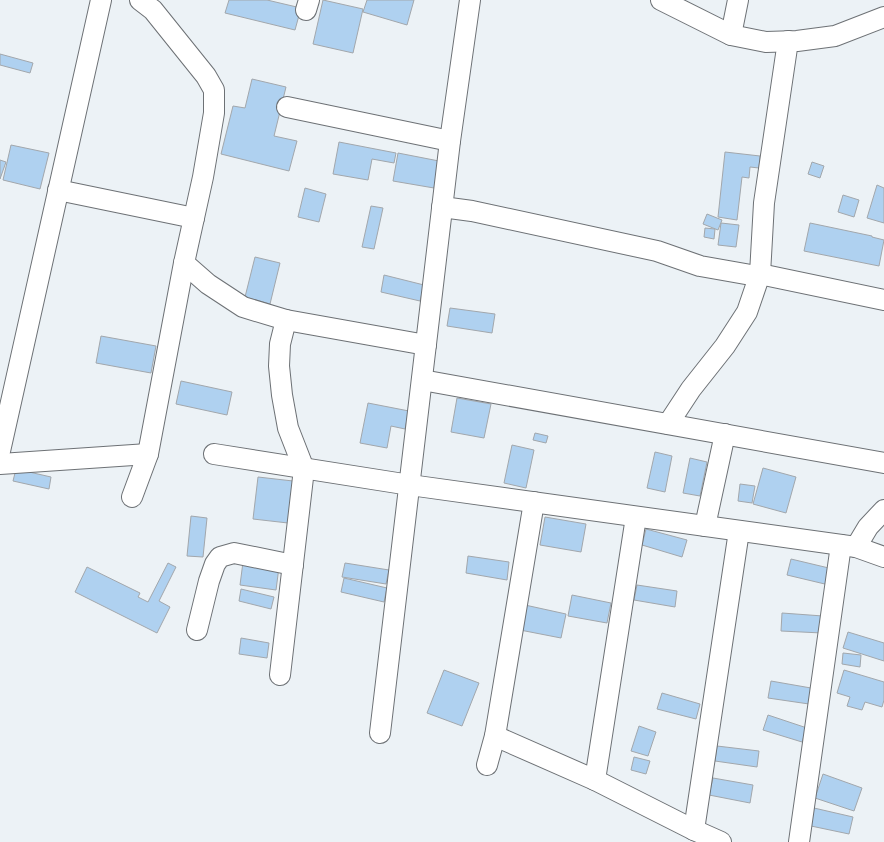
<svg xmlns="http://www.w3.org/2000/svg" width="884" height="842" viewBox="0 0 884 842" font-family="Overpass,sans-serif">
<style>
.building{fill:#afd1f0;stroke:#a2a7ac}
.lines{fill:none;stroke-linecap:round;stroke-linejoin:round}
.street-casing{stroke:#6d7175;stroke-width:22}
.street{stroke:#fff;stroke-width:20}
</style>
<rect width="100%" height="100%" fill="#ecf2f6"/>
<g class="building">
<path d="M229,0h38l34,8 -6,22 -70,-17z"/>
<path d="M323,0l40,9 -10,44 -40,-9z"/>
<path d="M367,0h47l-7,25 -44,-13z"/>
<path d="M0,54l33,9 -3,10 -30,-8z"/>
<path d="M252,79l34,8 -12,49 23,5 -8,30 -68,-17 12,-48 12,2z"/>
<path d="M339,142l57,11 -2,10 -22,-4 -4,21 -35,-6z"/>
<path d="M11,145l38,8 -9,36 -37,-9z"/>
<path d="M725,152l35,4 -1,12 -9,-1 -1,11 -7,-1 -5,43 -19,-3z"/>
<path d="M398,153l41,8 -5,27 -41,-7z"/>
<path d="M0,160l6,2 -6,17z"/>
<path d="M812,162l12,4 -4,12 -12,-4z"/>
<path d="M877,185l7,3v35l-17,-5z"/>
<path d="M305,188l21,6 -7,28 -21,-5z"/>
<path d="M843,195l16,5 -5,17 -16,-5z"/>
<path d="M371,206l12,2 -9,41 -12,-2z"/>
<path d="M707,214l15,6 -4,10 -15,-6z"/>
<path d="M721,223l18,2 -3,22 -18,-2z"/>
<path d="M810,223l62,13v1l12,3 -5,26 -75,-15z"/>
<path d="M705,228l10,1 -1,10 -10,-2z"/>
<path d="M255,257l25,6 -10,41 -25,-7z"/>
<path d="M384,275l40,10 -4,16 -39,-9z"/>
<path d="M450,308l45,6 -3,19 -45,-7z"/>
<path d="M101,336l55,10 -5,27 -55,-10z"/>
<path d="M181,381l51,11 -5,23 -51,-11z"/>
<path d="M457,398l34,6 -7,34 -33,-6z"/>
<path d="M368,403l41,8 -4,18 -14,-3 -4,22 -27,-5z"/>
<path d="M535,433l13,3 -2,7 -13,-3z"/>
<path d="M512,445l22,5 -8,38 -22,-5z"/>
<path d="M655,452l17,4 -7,36 -18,-4z"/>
<path d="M690,458l17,4 -7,34 -17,-3z"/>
<path d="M763,468l33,9 -10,36 -33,-9z"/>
<path d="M16,469l35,8 -2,12 -36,-8z"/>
<path d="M258,477l35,4 -5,42 -35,-4z"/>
<path d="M740,484l15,2 -3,17 -14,-2z"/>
<path d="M191,516l16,2 -4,39 -16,-1z"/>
<path d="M545,517l41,7 -5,28 -41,-7z"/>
<path d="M646,529l41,11 -5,17 -40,-12z"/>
<path d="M468,556l41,6 -2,18 -41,-7z"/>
<path d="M791,559l42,10 -4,16 -42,-10z"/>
<path d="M243,562l36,5 -3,23 -36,-5z"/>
<path d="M168,563l8,4 -17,34 11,6 -13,26 -82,-41 12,-25 53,26 -2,4 10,5z"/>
<path d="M345,563l44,7 -3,14 -44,-7z"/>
<path d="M344,578l43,10 -3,14 -43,-10z"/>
<path d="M637,585l40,6 -2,16 -41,-7z"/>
<path d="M241,589l33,8 -3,12 -32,-8z"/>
<path d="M572,595l39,8 -4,20 -39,-7z"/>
<path d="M525,605l41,9 -5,24 -41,-8z"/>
<path d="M782,613l41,3 -1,17 -41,-2z"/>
<path d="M848,632l36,11v18l-41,-13z"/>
<path d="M241,638l28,5 -2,15 -28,-4z"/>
<path d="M843,653l18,2 -1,12 -18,-3z"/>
<path d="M444,670l35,13 -17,43 -35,-13z"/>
<path d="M844,670l40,12v18l-2,7 -17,-5 -3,8 -15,-4 3,-9 -13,-4z"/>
<path d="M771,681l40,7 -2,16 -41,-6z"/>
<path d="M662,693l38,11 -4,15 -39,-10z"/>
<path d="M768,715l39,13 -5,14 -39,-12z"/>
<path d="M639,726l17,6 -8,24 -17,-5z"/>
<path d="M717,746l42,5 -2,16 -42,-6z"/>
<path d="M634,757l16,4 -4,13 -15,-4z"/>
<path d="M823,774l39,14 -8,23 -39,-13z"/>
<path d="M713,778l40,7 -3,18 -41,-8z"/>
<path d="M814,808l39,9 -4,17 -38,-8z"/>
</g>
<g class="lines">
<g class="street-casing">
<g id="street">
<path d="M661,0l70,35 35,7 31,-1 38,-5 49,-19"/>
<path d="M306,10l3,-10"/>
<path d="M731,35l7,-35"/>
<path d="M287,107l163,34"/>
<path d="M58,190l136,28"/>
<path d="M442,207l30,4 185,40 43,15 51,9 9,-1 124,26"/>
<path d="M184,263l24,21 35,23 43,13 140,25"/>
<path d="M422,380l462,83"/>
<path d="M668,424l23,-35 34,-43 22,-34 13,-38 4,-71 24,-162"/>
<path d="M0,451l101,-451"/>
<path d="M214,454l196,31 446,62 28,10"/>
<path d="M0,464l148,-10"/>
<path d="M132,497l16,-43 36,-191 19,-86 11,-64v-23l-8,-14 -53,-66 -13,-10"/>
<path d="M705,526l20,-92"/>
<path d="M856,547l12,-20 16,-17"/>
<path d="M197,630l12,-49 6,-17 5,-7 14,-4 59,12"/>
<path d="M280,675l24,-206 -16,-41 -6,-33 -3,-29 1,-22 6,-24"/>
<path d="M380,733l70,-592 20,-141"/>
<path d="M495,736l100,44 99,50 27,12"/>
<path d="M487,765l8,-29 39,-234"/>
<path d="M595,780l41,-263"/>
<path d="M694,830l45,-299"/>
<path d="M799,842l42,-297"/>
</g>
</g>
<use href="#street" class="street"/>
</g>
</svg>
